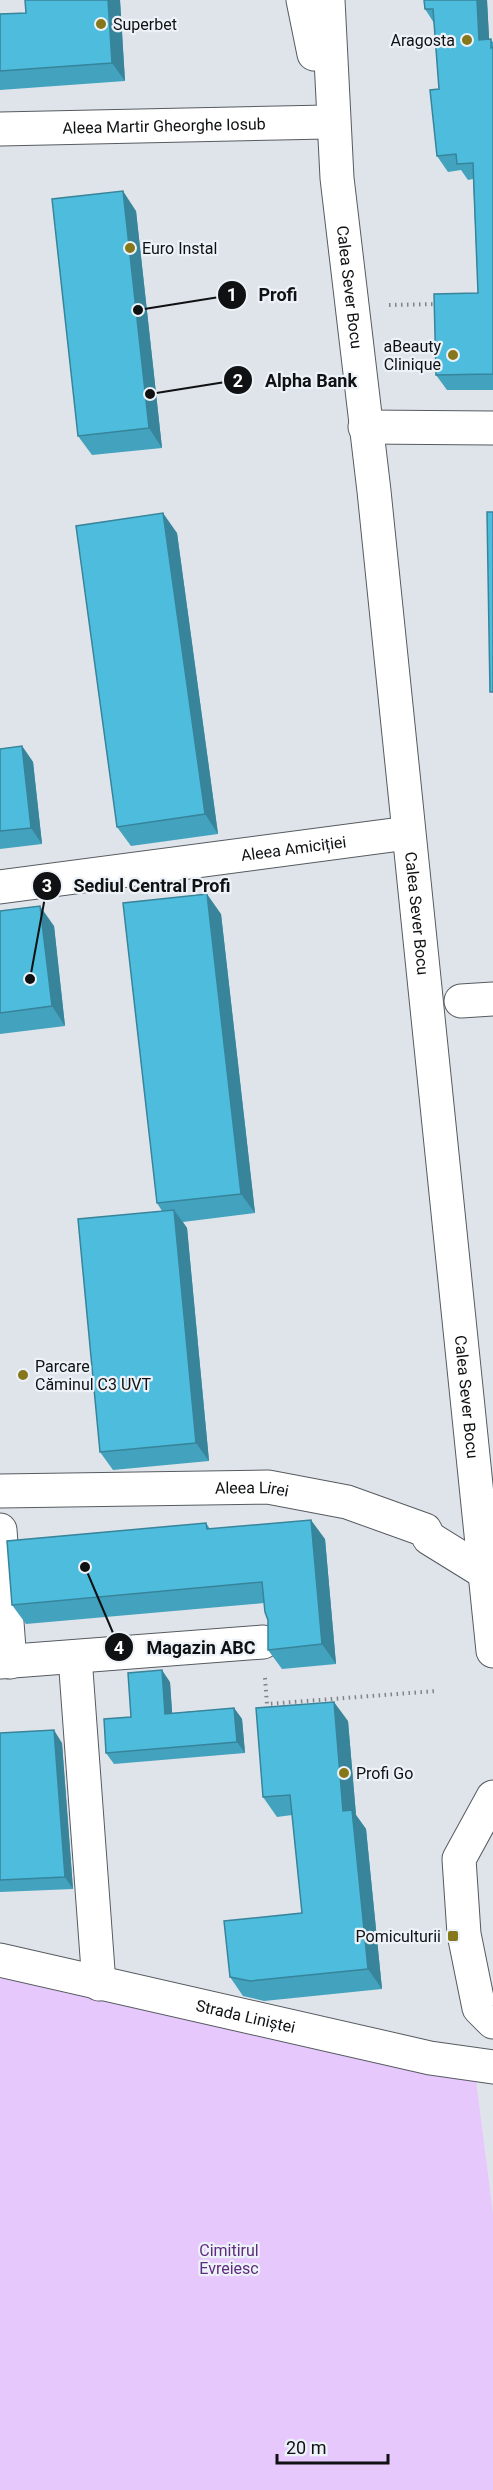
<svg xmlns="http://www.w3.org/2000/svg" width="493" height="2490" viewBox="0 0 493 2490" font-family="Roboto,sans-serif">
<style>
.green{fill:#e6c8fd}
.lines{fill:none;stroke-linecap:round;stroke-linejoin:round}
.minor-casing{stroke:#565b60;stroke-width:35}
.major-casing{stroke:#565b60;stroke-width:35}
.path{stroke:#7f8387;stroke-width:4;stroke-dasharray:1.5 4.5;stroke-linecap:butt}
.minor{stroke:#fff;stroke-width:33}
.major{stroke:#fff;stroke-width:33}
.wall{fill:#43a3be}
.shaded-wall{fill:#37849b}
.building{fill:#4ebddd;stroke:#37849b;stroke-width:1.5}
.poi-dot{fill:#87771b;stroke:#ecf2f8;stroke-width:2}
.labels{text-anchor:middle;dominant-baseline:central;stroke-width:4.5;stroke-linejoin:round;paint-order:stroke}
.poi-label{font-size:16px;fill:#0f1113;stroke:#ecf2f8;text-anchor:start}
.street-label{font-size:16px;fill:#0f1113;stroke:#ecf2f8}
.park-label{font-size:16px;fill:#5f2b7e;stroke:#ecf2f8}
.leader{fill:none;stroke:#0f1113;stroke-width:2}
.callout-dot{fill:#0f1113;stroke:#ecf2f8;stroke-width:2}
.mark-label{font-size:18px;text-anchor:middle;font-weight:bold;fill:#fff}
.callout-label{font-size:18px;text-anchor:middle;font-weight:bold;fill:#0f1113;stroke:#ecf2f8;stroke-width:4.5;stroke-linejoin:round;paint-order:stroke}
</style>
<rect width="100%" height="100%" fill="#dfe4ea"/>
<path class="green" d="M0,1974l476,106 17,134v276h-493z"/>
<g class="lines">
<g class="minor-casing">
<g id="minor">
<path id="s1" d="M0,129l327,-7"/>
<path d="M365,427l128,1"/>
<path id="s2" d="M0,887l408,-54"/>
<path d="M461,1001l32,-2"/>
<path id="s3" d="M0,1491l268,-4 79,15 78,28 4,8 55,34"/>
<path d="M0,1530l10,132"/>
<path d="M75,1657l24,327"/>
<path d="M0,1662l263,-20"/>
<path d="M493,1797l-34,62 5,75 15,74 14,14"/>
<path id="s4" d="M0,1960l430,98 63,9"/>
</g>
</g>
<g class="major-casing">
<g id="major">
<path d="M303,0l11,54"/>
<path id="s5" d="M328,0l9,178 37,313 119,1160"/>
</g>
</g>
<g class="path">
<path d="M389,305l49,-1"/>
<path d="M265,1678l2,26 169,-13"/>
</g>
<use href="#minor" class="minor"/>
<use href="#major" class="major"/>
</g>
<g class="wall">
<path d="M25,0h95l5,81 -125,9v-76l26,-1z"/>
<path d="M424,0h63l2,39 4,3v348h-46l-11,-15 42,-82 -5,-114 -5,1 -7,-10 -13,2 -11,-16 2,-67 -5,-66 -9,-14z"/>
<path d="M136,211l26,237 -70,7 -14,-19z"/>
<path d="M177,533l41,301 -87,12 -14,-19z"/>
<path d="M22,746l11,16 9,82 -42,5v-100z"/>
<path d="M0,911l54,15 11,100 -65,8z"/>
<path d="M221,914l34,299 -72,9 4,6 22,233 -96,9 -13,-18 62,-241 -5,-8z"/>
<path d="M206,1523l4,6 115,10 11,125 -54,5 -14,-19v-30l-4,-17 -238,21 -14,-19z"/>
<path d="M170,1682l2,31 62,-5 8,11 3,34 -131,11 -8,-11 25,-36z"/>
<path d="M348,1721l8,94 10,14 16,160 -118,12 -21,-5 -13,-19 72,-64 -10,-98 -15,2 -14,-20z"/>
<path d="M0,1733l62,10 11,146 -73,3z"/>
</g>
<g class="shaded-wall">
<path d="M108,0h12l5,81 -13,-18z"/>
<path d="M477,0h10l3,55 -11,-15z"/>
<path d="M123,191l13,20 26,237 -13,-20z"/>
<path d="M163,513l14,20 41,301 -13,-20z"/>
<path d="M22,746l11,16 9,82 -11,-16z"/>
<path d="M207,894l14,20 34,299 -14,-19z"/>
<path d="M40,906l14,20 11,100 -13,-20z"/>
<path d="M174,1210l13,18 22,233 -13,-18z"/>
<path d="M311,1520l14,19 11,125 -14,-20z"/>
<path d="M162,1670l8,12 3,43 -8,-11z"/>
<path d="M334,1702l14,19 8,94 10,14 16,160 -14,-20 -25,-158z"/>
<path d="M234,1708l8,11 3,34 -8,-11z"/>
<path d="M54,1730l8,13 11,146 -8,-12z"/>
</g>
<g class="building">
<path d="M25,0h83l4,63 -112,8v-57l26,-1z"/>
<path d="M424,0h53l2,40 12,-1v9l2,-1v327l-57,1 -2,-81 44,-1 -5,-130 -16,1 -1,-10 -19,2 -7,-66 9,-1 -6,-80h-8z"/>
<path d="M123,191l26,237 -71,8 -26,-237z"/>
<path d="M487,512h6v180h-3z"/>
<path d="M163,513l42,301 -88,13 -41,-301z"/>
<path d="M22,746l9,82 -31,3v-82z"/>
<path d="M207,894l34,300 -84,9 -34,-300z"/>
<path d="M40,906l12,100 -52,7v-102z"/>
<path d="M174,1210l22,233 -96,9 -22,-233z"/>
<path d="M311,1520l11,124 -54,6v-30l-3,-8 -3,-30 -250,23 -5,-64 199,-18 1,6z"/>
<path d="M162,1670l3,44 69,-6 3,34 -131,11 -2,-34 27,-2 -3,-44z"/>
<path d="M334,1702l9,109 9,-1 16,159 -118,12 -20,-4 -6,-56 78,-8 -12,-118 -27,2 -7,-89z"/>
<path d="M54,1730l11,147 -65,3v-147z"/>
</g>
<g class="poi-dot">
<circle cx="101" cy="24" r="6"/>
<circle cx="467" cy="40" r="6"/>
<circle cx="130" cy="248" r="6"/>
<circle cx="453" cy="355" r="6"/>
<circle cx="23" cy="1375" r="6"/>
<circle cx="344" cy="1773" r="6"/>
<rect x="447" y="1930" width="12" height="12" rx="3"/>
</g>
<g class="labels">
<g class="poi-label">
<text x="113" y="24">Superbet</text>
<text x="455" y="40" text-anchor="end">Aragosta</text>
<text x="142" y="248">Euro Instal</text>
<text x="441" y="346" text-anchor="end">aBeauty<tspan x="441" dy="18">Clinique</tspan></text>
<text x="35" y="1366">Parcare<tspan x="35" dy="18">Căminul C3 UVT</tspan></text>
<text x="356" y="1773">Profi Go</text>
<text x="441" y="1936" text-anchor="end">Pomiculturii</text>
</g>
<g class="street-label">
<text stroke="none"><textPath href="#s1" startOffset="164">Aleea Martir Gheorghe Iosub</textPath></text>
<text stroke="none"><textPath href="#s5" startOffset="288">Calea Sever Bocu</textPath></text>
<text stroke="none"><textPath href="#s2" startOffset="296">Aleea Amiciției</textPath></text>
<text stroke="none"><textPath href="#s5" startOffset="918">Calea Sever Bocu</textPath></text>
<text stroke="none"><textPath href="#s5" startOffset="1404">Calea Sever Bocu</textPath></text>
<text stroke="none"><textPath href="#s3" startOffset="252">Aleea Lirei</textPath></text>
<text stroke="none"><textPath href="#s4" startOffset="252">Strada Liniștei</textPath></text>
</g>
<g class="park-label">
<text x="229" y="2250">Cimitirul<tspan x="229" dy="18">Evreiesc</tspan></text>
</g>
</g>
<path class="leader" d="M138 310L232 295M150 394L238 380M30 979L47 886M85 1567L119 1647"/>
<g class="callout-dot">
<circle cx="138" cy="310" r="6"/>
<circle cx="150" cy="394" r="6"/>
<circle cx="30" cy="979" r="6"/>
<circle cx="85" cy="1567" r="6"/>
<circle cx="232" cy="295" r="15"/>
<circle cx="238" cy="380" r="15"/>
<circle cx="47" cy="886" r="15"/>
<circle cx="119" cy="1647" r="15"/>
</g>
<g class="mark-label">
<text x="232" y="301">1</text>
<text x="238" y="387">2</text>
<text x="47" y="892">3</text>
<text x="119" y="1654">4</text>
</g>
<g class="callout-label">
<text x="278" y="301">Profi</text>
<text x="311" y="387">Alpha Bank</text>
<text x="152" y="892">Sediul Central Profi</text>
<text x="201" y="1654">Magazin ABC</text>
</g>
<path d="M277 2454v9h111v-9" fill="none" stroke="#0f1113" stroke-width="3"/>
<text x="286" y="2454" font-size="18" fill="#0f1113" stroke="#ecf2f8" stroke-width="4.5" paint-order="stroke">20 m</text>
</svg>
